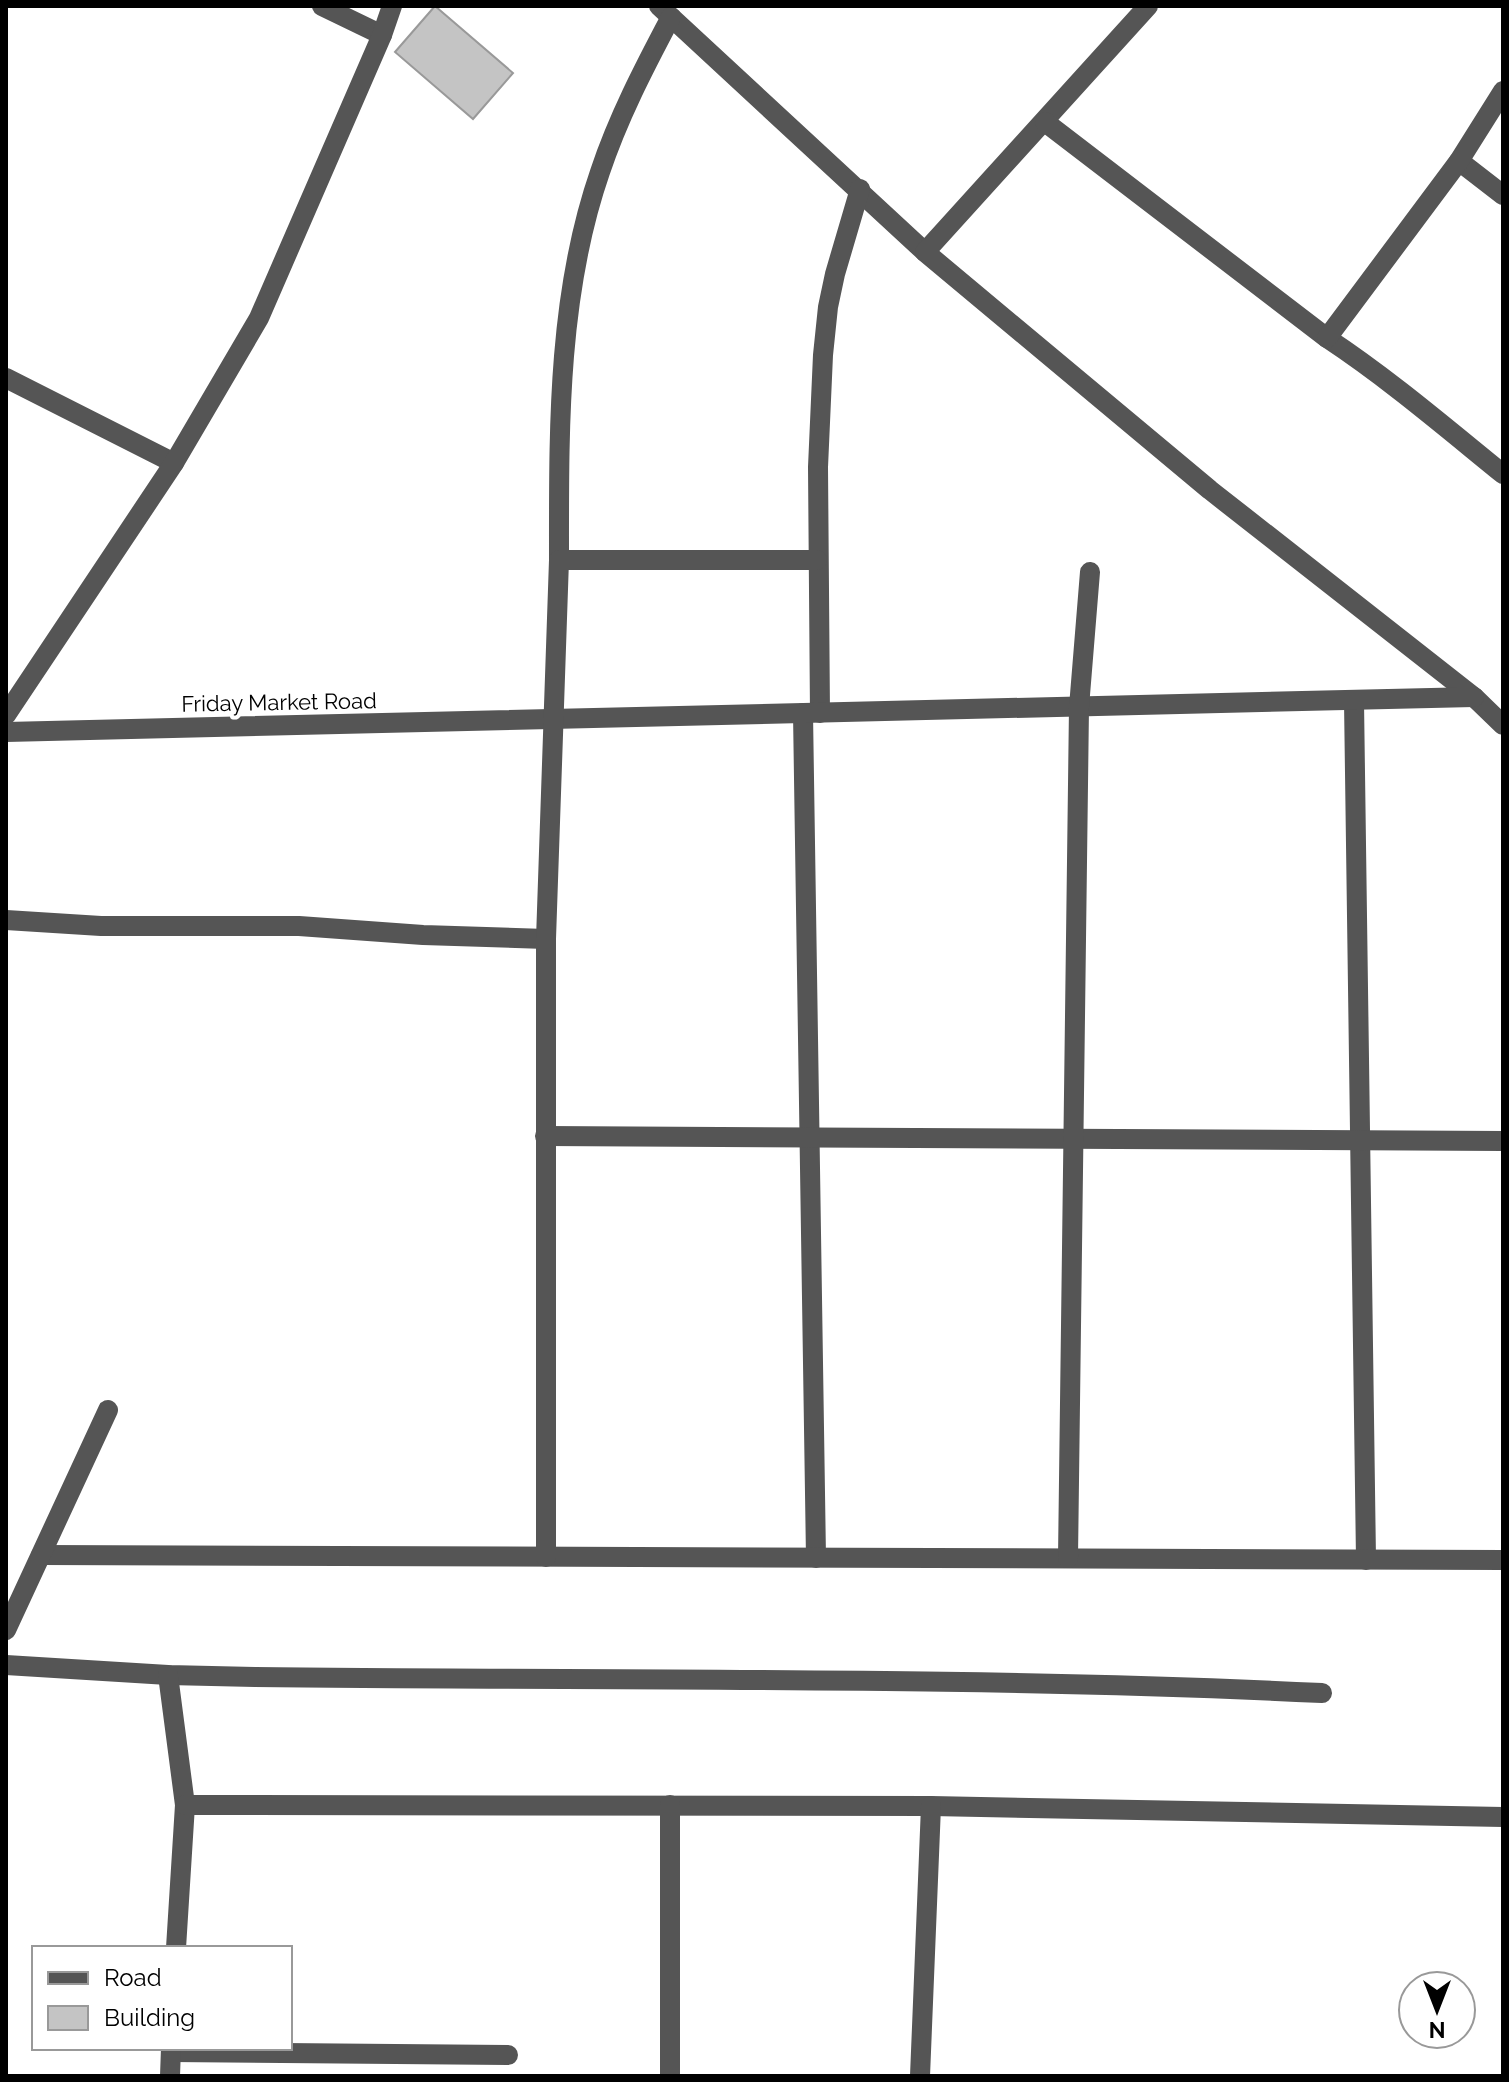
<svg xmlns="http://www.w3.org/2000/svg" width="1509" height="2082" viewBox="0 0 1509 2082" font-family="Raleway,sans-serif">
<style>
.building{fill:#c4c4c4;stroke:#999;stroke-width:2}
.lines{fill:none;stroke-linecap:round;stroke-linejoin:round}
.minor{stroke:#555;stroke-width:20}
.labels{text-anchor:middle;dominant-baseline:central;stroke-width:8;stroke-linejoin:round;paint-order:stroke}
.street-label{font-size:22px;fill:#000;stroke:#fff}
</style>
<rect width="100%" height="100%" fill="#fff"/>
<path class="building" d="M435,6l78,67 -40,46 -78,-67z"/>
<g class="lines">
<g class="minor">
<path d="M322,6l60,29"/>
<path d="M659,6l266,246"/>
<path d="M1148,6l-223,246 285,238 264,207 29,28"/>
<path d="M1045,122l282,216c62,41 118,89 176,136"/>
<path d="M1459,161l44,34"/>
<path d="M1327,338l132,-177 44,-70"/>
<path d="M6,378l168,85"/>
<path d="M559,560c0,-129 -2,-264 41,-388 18,-54 44,-104 71,-155"/>
<path d="M1354,701l12,859"/>
<path d="M803,713l13,845"/>
<path d="M820,713l-2,-246 5,-112 5,-48 7,-33 25,-85"/>
<path d="M6,715l168,-252 85,-145 123,-283 10,-29"/>
<path d="M6,732l1468,-35"/>
<path d="M6,920l95,6h198l124,9 123,4"/>
<path d="M545,1136l958,5"/>
<path d="M41,1555l1462,5"/>
<path d="M546,1557v-618l13,-379h258"/>
<path d="M1068,1558l11,-851 11,-135"/>
<path d="M6,1630l102,-220"/>
<path d="M6,1665l162,10 87,2c355,4 712,-1 1067,16"/>
<path d="M168,1675l17,130 -9,143"/>
<path d="M185,1805l746,1 572,11"/>
<path d="M670,1805v271"/>
<path d="M171,2052l337,3"/>
<path d="M170,2076l1,-28"/>
<path d="M920,2076l11,-270"/>
</g>
</g>
<g class="labels">
<g class="street-label">
<text transform="translate(279 702) rotate(-1)">Friday Market Road</text>
</g>
</g>
<rect width="1509" height="2082" fill="none" stroke="#000000" stroke-width="16"/>
<rect x="32" y="1946" width="260" height="104" fill="#ffffff" stroke="#999999" stroke-width="2"/>
<rect x="48" y="1972" width="40" height="12" fill="#555555" stroke="#999999" stroke-width="2"/>
<text x="104" y="1986" font-size="24" fill="#000000">Road</text>
<rect x="48" y="2006" width="40" height="24" fill="#c4c4c4" stroke="#999999" stroke-width="2"/>
<text x="104" y="2026" font-size="24" fill="#000000">Building</text>
<g transform="translate(1437 2010) rotate(180)"><circle r="38" fill="#ffffff" stroke="#999999" stroke-width="2"/>
<path d="M0-6L14 30L0 20L-14 30Z" fill="#000000"/>
<text y="-12" font-size="22" font-weight="bold" text-anchor="middle" fill="#000000">N</text>
</g>
</svg>
